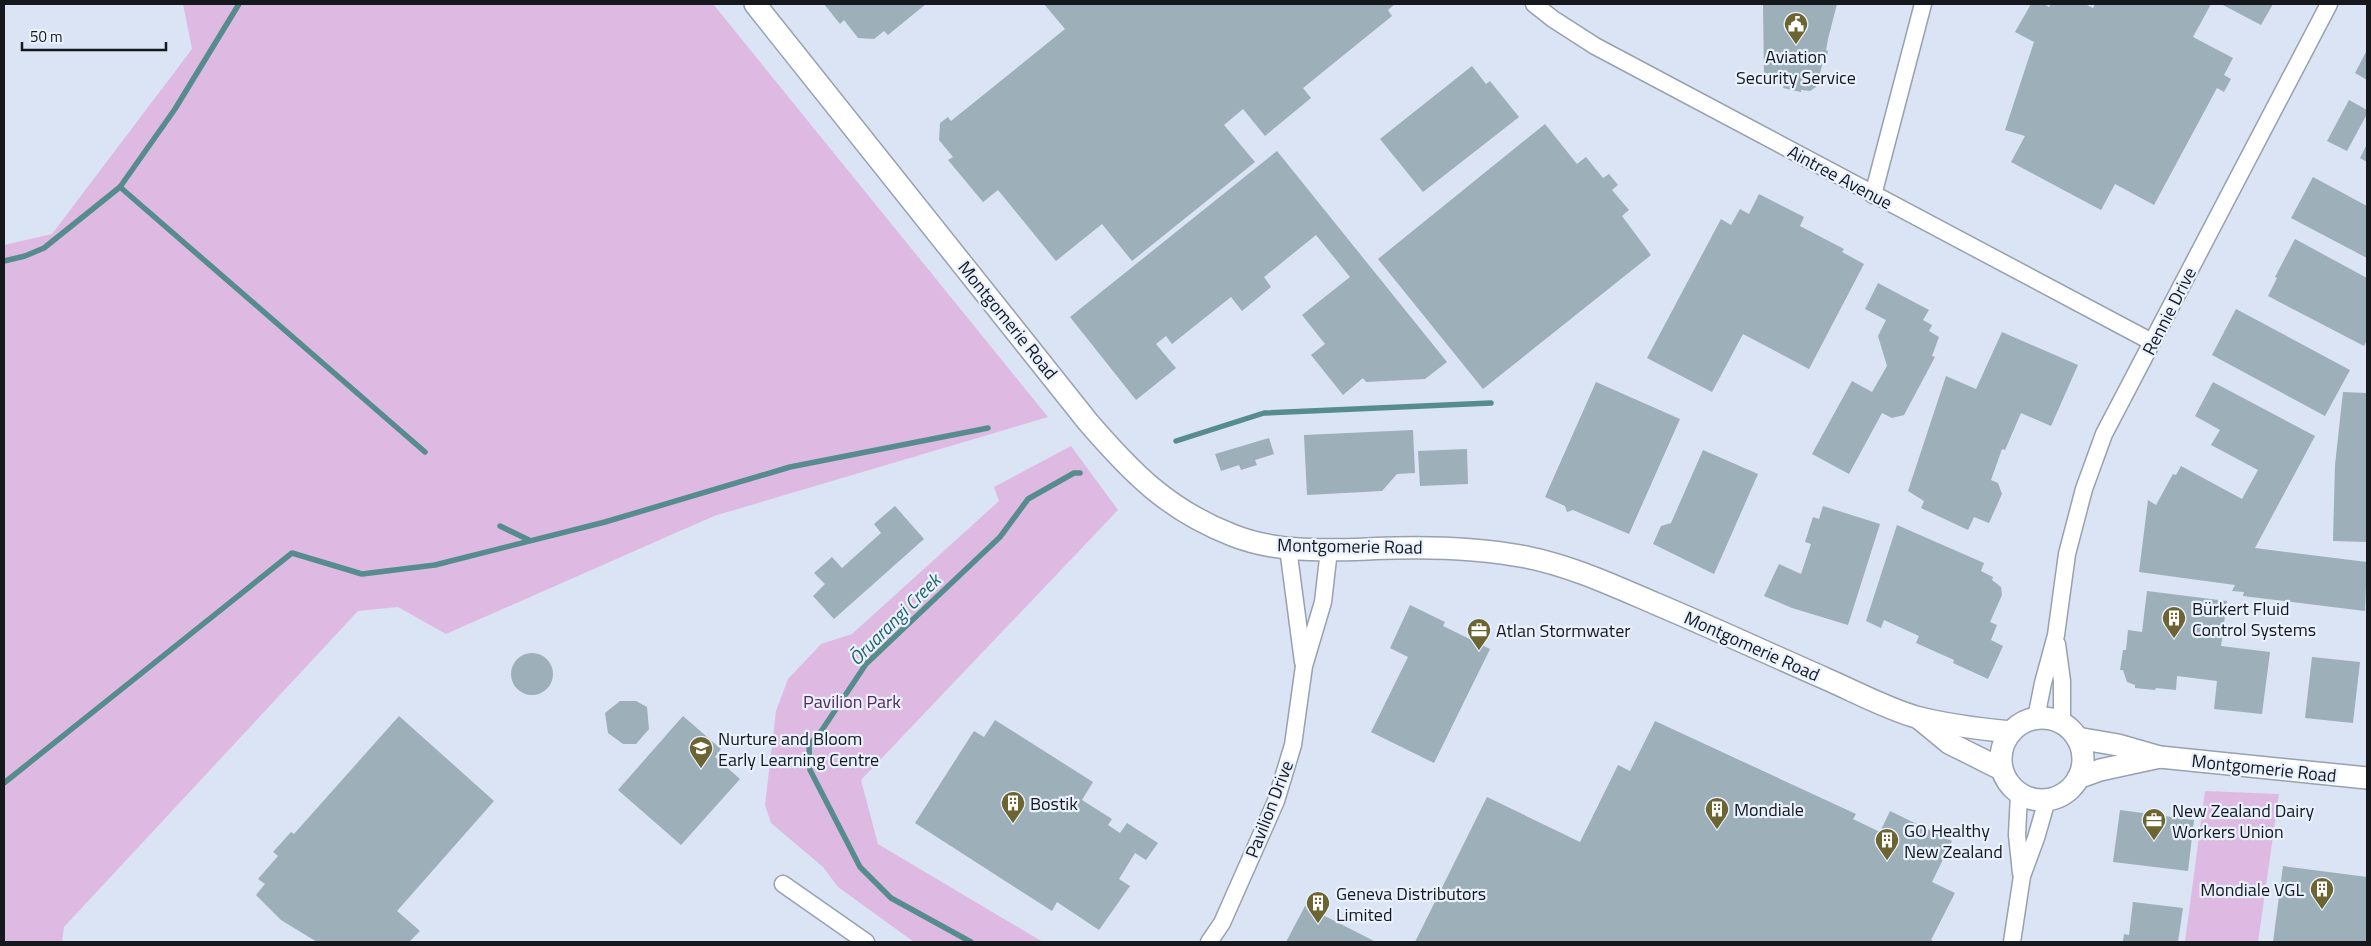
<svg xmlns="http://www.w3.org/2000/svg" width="2371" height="946" viewBox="0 0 2371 946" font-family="'Titillium Web',sans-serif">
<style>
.green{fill:#debae3}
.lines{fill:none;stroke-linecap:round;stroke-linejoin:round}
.stream{stroke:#578c8f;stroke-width:5.5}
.building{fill:#9dafb8}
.minor-casing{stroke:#97a1af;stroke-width:19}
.tertiary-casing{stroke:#97a1af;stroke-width:24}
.minor{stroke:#fff;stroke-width:16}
.tertiary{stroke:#fff;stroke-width:21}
.labels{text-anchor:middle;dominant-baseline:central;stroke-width:4.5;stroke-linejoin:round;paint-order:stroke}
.poi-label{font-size:18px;fill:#15191e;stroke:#e9f1fe;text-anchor:start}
.street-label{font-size:18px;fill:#15191e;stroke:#e9f1fe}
.park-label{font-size:18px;fill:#56285e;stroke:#e9f1fe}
.water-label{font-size:19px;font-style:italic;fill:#246263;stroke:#e9f1fe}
</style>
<rect width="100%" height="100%" fill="#dae4f4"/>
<g class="green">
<path d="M183,4h530l335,413 -334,99 -268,118 -48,-27 -40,4 -294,316 -2,15h-58v-697l48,-11 140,-185z"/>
<path d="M1071,446l47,64 -257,270 17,64 165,98h-129l-76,-55 -15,-20 -52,-44 -6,-18 11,-94 12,-32 33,-35 31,-10 147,-133 -5,-14z"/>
<path d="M2205,791l74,3 -21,148h-73z"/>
</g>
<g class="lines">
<g class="stream">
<path d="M120,187l305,265"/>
<path d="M4,261l21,-5 19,-8 76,-61 55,-78 64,-105"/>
<path d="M1176,441l88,-28 227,-10"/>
<path d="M500,526l29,14"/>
<path d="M4,783l288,-230 70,21 73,-9 170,-43 185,-55 198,-39"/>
<path d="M971,942l-80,-44 -31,-31 -50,-97 -1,-25 13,-15 44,-66 134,-127 28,-38 46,-26h6"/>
</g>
</g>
<g class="building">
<path d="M824,4h102l-38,31 -4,-4 -10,8 -16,-1 -14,-18 -4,4z"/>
<path d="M1044,4h351l-7,6 4,6 -89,72 8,10 -46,38 -22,-27 -19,16 31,37 -123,99 -30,-37 -46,37 -58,-71 -15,12 -35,-42 5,-3 -14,-17 1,-17 8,-6 3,4 114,-92z"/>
<path d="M1763,4h74l-9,35 -2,11 2,1 -2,12 -3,-1 -7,25 -6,4 -9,-1v2l-18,-4 1,-3 -8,-2 1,-3 -13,-3z"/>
<path d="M2031,4h13l5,3 2,-3h34l8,4 2,-4h116l-18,33 40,21 -9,17 7,4 -7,13 -7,-4 -63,117 -39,-21 -14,26 -90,-48 14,-26 -20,-6 29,-88 -19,-10z"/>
<path d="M2221,4h52l-12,21z"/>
<path d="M2367,50v30l-12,-7z"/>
<path d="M1472,66l14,18 4,-3 29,36 -96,75 -43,-53z"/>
<path d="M2349,100l18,10v4l-20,37 -20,-10z"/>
<path d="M1545,124l32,40 9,-7 17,21 6,-4 9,11 -6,5 17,20 -7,6 29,39 -168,134 -105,-130z"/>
<path d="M2367,144v18l-7,-4z"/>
<path d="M1277,151l170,211 -22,17 -59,3 -3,-4 -20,17 -32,-40 14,-11 -23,-29 48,-38 -34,-42 -52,42 7,10 -29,24 -11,-14 -59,47 -6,-8 -10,8 20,24 -40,32 -66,-83z"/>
<path d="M2313,177l54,29v52l-76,-40z"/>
<path d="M1759,194l45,23 -4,9 44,23 -2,3 22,12 -55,105 -66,-35 -31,58 -65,-34 74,-139 10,6 9,-16 9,5z"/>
<path d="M2295,239l72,39v62l-3,6 -96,-50 9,-18 -2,-1z"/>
<path d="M1878,283l51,27 -6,10 9,5 -3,6 10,6 -7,19 3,1 -31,58 -12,3 -10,-5 -33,61 -37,-20 40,-73 20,11 15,-26 -9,-30 8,-16 -21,-11z"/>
<path d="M2236,309l114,61 -25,46 -113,-61z"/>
<path d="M2002,332l76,33 -27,61 -30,-13 -16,37 -3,-1 -11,31 7,3 4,11 -13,29 -15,-6 -6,13 -47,-22 3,-7 -16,-10 38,-115 30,13z"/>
<path d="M1596,382l84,37 -51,115 -56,-24 -6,2 -2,-6 -20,-9z"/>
<path d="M2213,382l102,54 -60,112 112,14 -2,49 -122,-15 1,-4 -12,-1 3,-6 -96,-13 9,-72 8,5 17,-31 3,1 5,-9 61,33 16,-29 -47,-25 9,-15 -25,-14z"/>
<path d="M2343,392l24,1v149l-34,-1 2,-76z"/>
<path d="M1413,430l2,43 -18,1 -15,17 -75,4 -3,-60z"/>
<path d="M1269,438l5,16 -19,6 2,5 -16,5 -2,-5 -18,6 -6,-17z"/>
<path d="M1467,449l1,35 -48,2 -2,-35z"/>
<path d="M1703,450l55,24 -44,100 -61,-30 8,-18 10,-3z"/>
<path d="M895,506l29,33 -90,80 -21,-23 12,-12 -11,-11 18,-16 10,11 39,-35 -7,-9z"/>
<path d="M1823,506l57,18 -32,101 -56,-17 -28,-12 15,-32 22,10 10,-30 -6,-2 8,-25 6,2z"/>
<path d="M1897,525l87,38 -3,8 12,6 -1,3 9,7 1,8 -12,27 7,3 -6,15 12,6 -15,33 -35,-16 1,-3 -38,-17 3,-7 -35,-16 -3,8 -15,-7z"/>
<path d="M2147,591l80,10 -6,45 49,6 -8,62 -48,-5 3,-28 -40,-5 -1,14 -20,-2 -1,2 -20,-2v-3l-8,-3 -4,-12h-3l3,-20h3l2,-20 14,2z"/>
<path d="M1410,605l35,17 -2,4 47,23 -56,114 -63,-31 37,-75 -18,-9z"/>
<circle cx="532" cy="674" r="21"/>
<path d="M2312,657l48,5 -7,61 -48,-5z"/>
<path d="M620,701h16l11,6 2,22 -13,15h-13l-15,-11 -3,-20z"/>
<path d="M399,716l95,85 -97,110 23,20 -11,11h-92l-36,-22 -25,-25 9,-11 -7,-5 20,-23 -5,-4 18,-20 3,2z"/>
<path d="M683,716l38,33 -6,8 25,22 -59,66 -63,-55z"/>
<path d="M995,720l98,62 -11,18 30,19 -4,6 12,8 7,-10 31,20 -12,17 -11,-7 -16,26 11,7 -31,44 -42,-28 -5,9 -137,-88 59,-92 10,6z"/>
<path d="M1655,721l201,93 -3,5 27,13 10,-21 62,30 -20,41 23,11 -24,47 4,2h-520l72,-145 93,45 38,-77 12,6z"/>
<path d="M2120,810l74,10 -6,51 -75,-9z"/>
<path d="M2283,866l84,11v65h-94z"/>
<path d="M2133,902l50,6 -5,34h-55l1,-8 5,1z"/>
<path d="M1305,906l71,36h-90z"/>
</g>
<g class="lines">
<g class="minor-casing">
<g id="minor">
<path d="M1534,4l19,15 42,27 557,296"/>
<path d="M1873,195l50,-191"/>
<path d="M1288,548l15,114"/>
<path d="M2057,644l5,37v42"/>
<path d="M2036,718l7,-35 13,-48 11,-81 17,-65 20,-55 225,-430"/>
<path d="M2019,794l-2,41 4,38"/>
<path d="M783,884l83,58"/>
<path d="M1209,942l13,-19 54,-122 17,-56 11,-79 19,-64 6,-52"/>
<path d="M2012,942l10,-66 14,-38 11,-38"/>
</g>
</g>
<g class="tertiary-casing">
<g id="tertiary">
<path d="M755,4l333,418c44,51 80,88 144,113 52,21 110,14 164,13 45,-1 87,1 130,9 45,9 86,28 128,46 57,24 113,50 170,75 30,13 61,30 92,39 31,8 63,12 95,15"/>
<circle cx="2042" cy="759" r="41"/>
<path d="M1920,719l29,24 52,26"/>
<path d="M2077,738l41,7 42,12 207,21"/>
<path d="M2078,778l22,-8 60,-13"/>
</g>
</g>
<use href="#minor" class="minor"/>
<use href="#tertiary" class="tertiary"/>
</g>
<defs>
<g id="civic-pin" transform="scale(1.25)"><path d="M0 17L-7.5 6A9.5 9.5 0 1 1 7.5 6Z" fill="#6c6532" stroke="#e9f1fe"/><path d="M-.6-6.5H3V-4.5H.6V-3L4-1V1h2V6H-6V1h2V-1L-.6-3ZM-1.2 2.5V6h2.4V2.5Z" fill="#fff"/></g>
<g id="building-pin" transform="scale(1.25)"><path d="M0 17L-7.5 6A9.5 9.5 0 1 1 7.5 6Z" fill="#6c6532" stroke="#e9f1fe"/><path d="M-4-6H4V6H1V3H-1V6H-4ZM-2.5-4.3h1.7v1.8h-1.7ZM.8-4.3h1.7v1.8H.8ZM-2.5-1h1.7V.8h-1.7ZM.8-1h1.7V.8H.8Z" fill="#fff"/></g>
<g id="office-pin" transform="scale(1.25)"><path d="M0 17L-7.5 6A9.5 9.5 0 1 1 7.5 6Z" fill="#6c6532" stroke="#e9f1fe"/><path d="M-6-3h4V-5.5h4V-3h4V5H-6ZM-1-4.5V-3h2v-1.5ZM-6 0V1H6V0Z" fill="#fff"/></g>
<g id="school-pin" transform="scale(1.25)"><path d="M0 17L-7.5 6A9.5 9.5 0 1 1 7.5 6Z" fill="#6c6532" stroke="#e9f1fe"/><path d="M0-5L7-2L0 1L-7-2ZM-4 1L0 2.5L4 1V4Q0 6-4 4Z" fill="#fff"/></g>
</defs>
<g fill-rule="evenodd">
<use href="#civic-pin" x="1796" y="24"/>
<use href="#building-pin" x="2174" y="618"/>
<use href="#office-pin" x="1479" y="630"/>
<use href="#school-pin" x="701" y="748"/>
<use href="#building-pin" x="1013" y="803"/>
<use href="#building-pin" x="1717" y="809"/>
<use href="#office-pin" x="2154" y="820"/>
<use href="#building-pin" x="1887" y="840"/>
<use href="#building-pin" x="2322" y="889"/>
<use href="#building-pin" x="1318" y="903"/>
</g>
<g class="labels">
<g class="poi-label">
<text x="1796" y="56" text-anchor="middle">Aviation<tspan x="1796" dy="21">Security Service</tspan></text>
<text x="2192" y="608">Bürkert Fluid<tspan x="2192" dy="21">Control Systems</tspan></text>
<text x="1496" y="630">Atlan Stormwater</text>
<text x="718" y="738">Nurture and Bloom<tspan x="718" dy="21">Early Learning Centre</tspan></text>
<text x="1030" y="803">Bostik</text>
<text x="1734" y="809">Mondiale</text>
<text x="2172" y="810">New Zealand Dairy<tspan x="2172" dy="21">Workers Union</tspan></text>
<text x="1904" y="830">GO Healthy<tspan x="1904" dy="21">New Zealand</tspan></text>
<text x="2304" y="889" text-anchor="end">Mondiale VGL</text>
<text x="1336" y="893">Geneva Distributors<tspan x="1336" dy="21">Limited</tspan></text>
</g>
<g class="street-label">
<text transform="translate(1840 177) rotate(28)">Aintree Avenue</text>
<text transform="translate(2169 311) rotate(-63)">Rennie Drive</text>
<text transform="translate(1008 320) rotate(51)">Montgomerie Road</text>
<text transform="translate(1350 546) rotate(1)">Montgomerie Road</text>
<text transform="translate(1752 646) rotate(24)">Montgomerie Road</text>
<text transform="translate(2264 768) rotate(6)">Montgomerie Road</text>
<text transform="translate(1269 809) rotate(-69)">Pavilion Drive</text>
</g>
<g class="park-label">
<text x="852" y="701">Pavilion Park</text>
</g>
<g class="water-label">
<text transform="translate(894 619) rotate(-45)">Ōruarangi Creek</text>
</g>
</g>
<rect width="2371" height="946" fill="none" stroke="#15191e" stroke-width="10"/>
<path d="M22 42v8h144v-8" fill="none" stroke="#15191e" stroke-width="2.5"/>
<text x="30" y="42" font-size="15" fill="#15191e" stroke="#e9f1fe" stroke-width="4" paint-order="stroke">50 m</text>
</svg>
